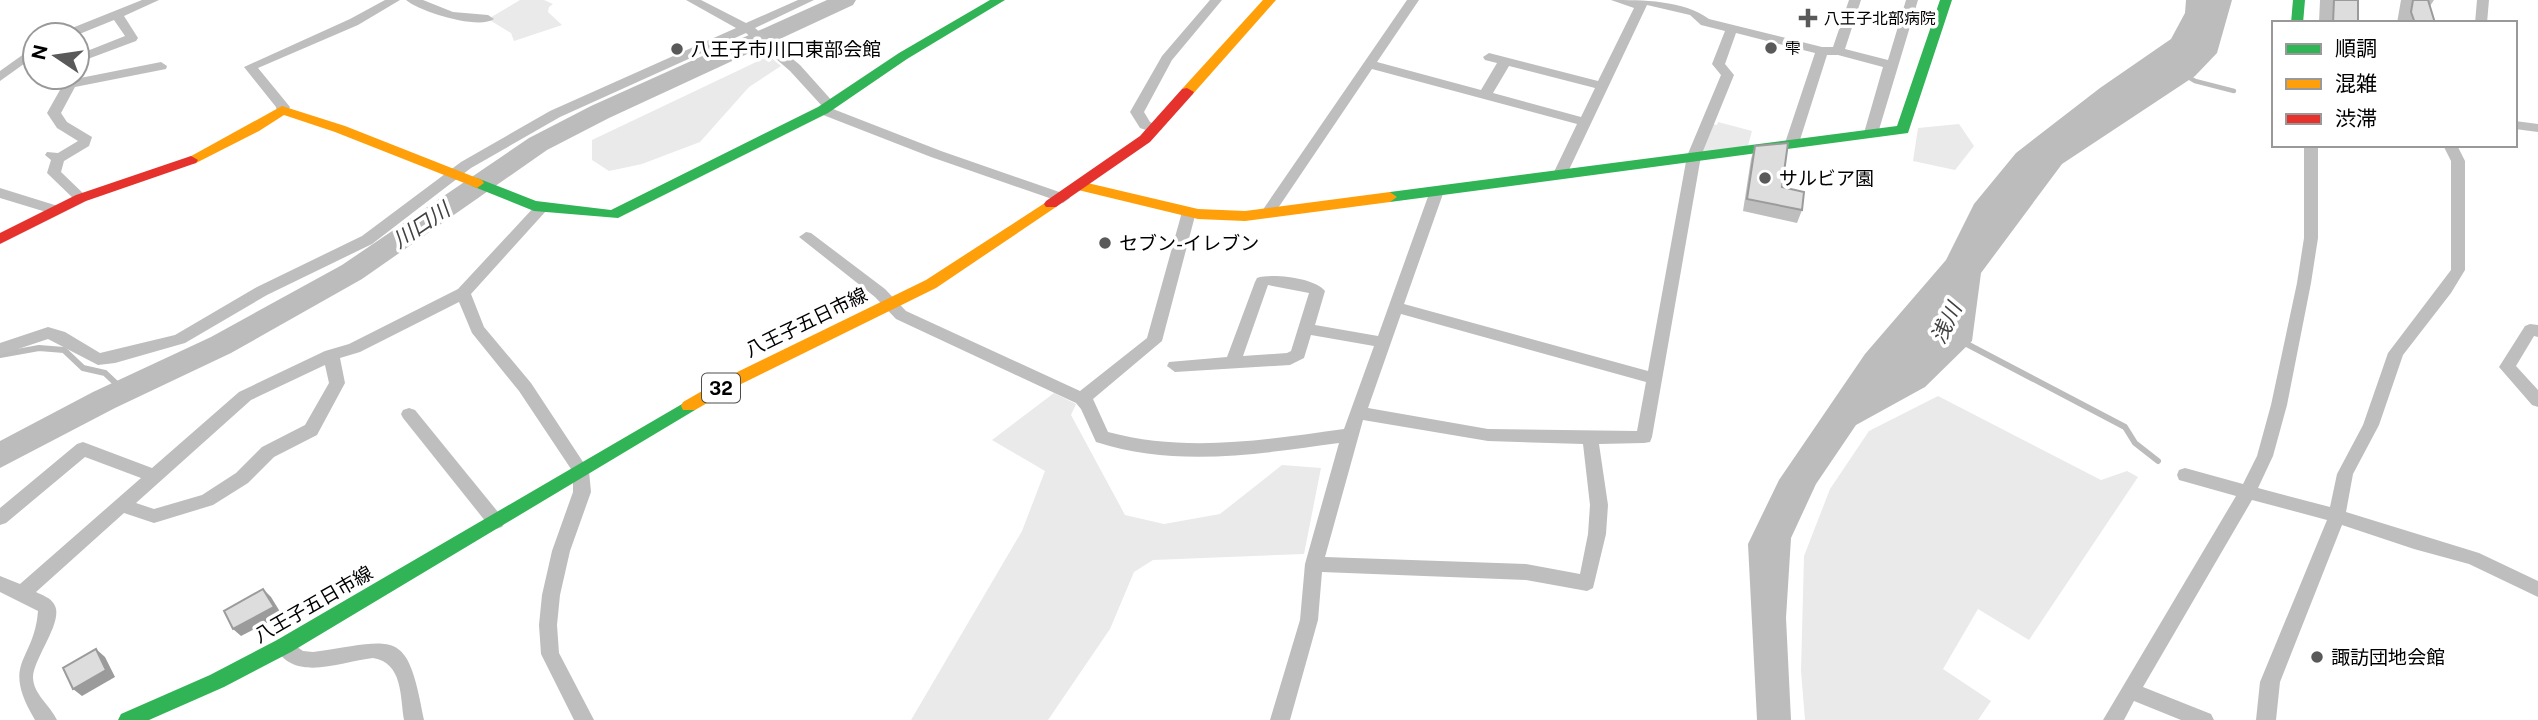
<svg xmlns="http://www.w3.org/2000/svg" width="2538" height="720" viewBox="0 0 2538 720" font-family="'Public Sans','Noto Sans JP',sans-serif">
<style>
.green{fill:#eaeaea}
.water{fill:#bcbcbc}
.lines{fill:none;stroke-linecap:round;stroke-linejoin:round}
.stream-far1{stroke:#bcbcbc;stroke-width:4.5}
.stream{stroke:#bcbcbc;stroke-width:6}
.river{fill:#bcbcbc;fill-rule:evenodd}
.street{fill:#bebebe;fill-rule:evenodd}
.fast{fill:#30b455;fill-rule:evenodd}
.slow{fill:#ff9f0a;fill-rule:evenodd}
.jam{fill:#e5322d;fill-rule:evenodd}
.wall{fill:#bebebe}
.shaded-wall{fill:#9b9b9b}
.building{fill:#ddd;stroke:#9b9b9b;stroke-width:2}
.poi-dot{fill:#595959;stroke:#fff;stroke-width:2.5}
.labels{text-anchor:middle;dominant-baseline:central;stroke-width:7;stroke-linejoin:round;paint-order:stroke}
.far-poi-label{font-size:16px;fill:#000;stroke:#fff;text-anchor:start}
.shield{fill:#fff;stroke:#4c4c4c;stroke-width:2}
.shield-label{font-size:18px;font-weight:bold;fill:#000}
.poi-label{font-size:19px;fill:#000;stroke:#fff;text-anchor:start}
.street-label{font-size:19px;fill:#000;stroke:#fff}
.water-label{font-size:21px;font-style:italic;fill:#414141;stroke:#fff}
</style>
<rect width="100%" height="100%" fill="#fff"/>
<g class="green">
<path d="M520,0h24l9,4 -4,3 -1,5 14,13 -48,16 -3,-8 -23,-14z"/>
<path d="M769,56l12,10 -32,21 -49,55 -58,22 -33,7 -17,-11v-20z"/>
<path d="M1718,122l34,9 -5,18 -53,7 14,-33 9,2z"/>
<path d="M1959,124l15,22 -19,24 -42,-9 5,-33z"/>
<path d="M1054,393l22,11 -5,11 54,100 39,9 56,-10 62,-49 39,3 -17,86 -151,6 -19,12 -24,57 -62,91h-137l111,-189 23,-60 -53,-31z"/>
<path d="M1938,396l163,84 26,-9 11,6 -109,163 -51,-31 -35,60 48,32 -13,19h-173l-4,-49 3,-115 26,-67 39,-58z"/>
</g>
<path class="water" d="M2186,0h46l-15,53 -22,23 -133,88 -81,109 -9,68 -47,46 -69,38 -40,59 -25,54 -5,80 5,102h-34l-9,-176 31,-64 86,-126 81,-94 28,-56 42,-51 84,-65 71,-49 14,-26z"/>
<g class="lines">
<path class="stream-far1" d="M2185,75l10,6 39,10"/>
<g class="stream">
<path d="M1963,342l162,85 10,16 23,18"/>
<path d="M0,355l39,-7 25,2 19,18 22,5 19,18"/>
</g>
<path class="river" d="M827,0h29l-3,5 -244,113 -62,32 -185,129 -131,74 -116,55 -115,60v-27l93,-49 118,-55 131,-72 187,-127 62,-32z"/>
<g class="street">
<path d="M142,0h17l-35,16 14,22 -2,3 -59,22v-8l48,-19 -11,-16 -37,15h-17l2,-3z"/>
<path d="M385,0h15l-42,25 -100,43 32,39 -3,6h-10l-1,-6 -32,-40 106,-48z"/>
<path d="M406,0h17l30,12 35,3 6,4c-15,11 -74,-7 -88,-19z"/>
<path d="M686,0h15l45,23 52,-23h16l-59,28 45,37 34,38 2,3 -3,3 108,42 127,44 2,3 -7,5 -5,-2 -127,-44 -113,-44 -2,-3 6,-4 -32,-35 -44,-38 -186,84 -89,51 -99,76 -105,51 -82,48 -70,20 -17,2 -50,-26 -48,16v-12l48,-16 17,5 35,21 75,-18 82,-48 105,-51 99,-74 89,-51 186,-83z"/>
<path d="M1210,0h12l-50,60 -28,52 6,10 12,7 -7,4 -15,-5 -10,-16 32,-56z"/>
<path d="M1407,0h12l-42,62 104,28 16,-27 -12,-3 -2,-3 6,-4 109,28 36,-73 -23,-8c31,0 73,0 98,19l113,28h11l16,-47h12l-16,49 43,11 18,-60h12l-40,133 -7,4 -7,-4 19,-66 -45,-12h-11l-28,88 -7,4 -7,-4 30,-90 -79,-20 -11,31 9,11 -33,81 -49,281 -2,5 -6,1 -45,1 9,61 -2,29 -13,54 -6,3 -61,-11 -204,-8 -4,48 -28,100h-20l30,-100 5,-56 34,-121c-81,11 -162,25 -243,-1l-15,-33 -5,-6 -180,-84 -21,-22 -76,-60 7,-5 5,1 74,56 21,22 174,80 67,-53 35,-126 2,-3h10l2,3 -34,129 -69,58 15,33c79,21 156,8 236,-3l30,-83 -63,-11 -7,23 -14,7 -115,7 -8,-6 2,-4 58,-5 28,-75 2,-4c15,-5 58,0 68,13l-10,34 63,11 52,-145 7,-5 7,5 -40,113 244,67 39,-215 34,-81 -9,-11 13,-33 -24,-6 -11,-10 -43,-10 -80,169 -7,5 -7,-5 24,-50 -205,-55 -100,148h-10l-2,-3 2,-3zM1509,66l86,22 -14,29 -88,-24zM1268,285l41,8 -18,58 -4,2 -44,3zM1401,314l245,68 -9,49 -149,-2 -120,-21zM1363,420l125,21 95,3 7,61 -2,29 -8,40 -54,-10 -201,-7z"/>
<path d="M2477,0h12l-2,23h-12z"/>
<path d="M35,46v10l-35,25v-10z"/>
<path d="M161,62l6,4 -1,3 -91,18 -14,26 6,9 25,15 -3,9 -25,15 -3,11 27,26 -7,5 -5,-2 -29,-28 4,-13 -6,-5 2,-3 11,1 20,-12 -21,-13 -10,-15 18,-32 5,-1z"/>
<path d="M2515,121l23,3v8l-23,-3z"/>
<path d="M2304,145h14v93l-7,45 -24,122 -14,51 -15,32 72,19 7,-33 26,-49 25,-72 63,-83v-109l-8,-16h14l8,16v109l-14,23 -48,62 -24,70 -26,49 -7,38 133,41 59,28v16l-69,-33 -55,-15 -72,-24 -62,157 -4,38h-20l4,-38 67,-162 -75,-20 -109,187 68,27 3,6h-33l-47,-19 -10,19h-21l133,-224 -57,-16 -2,-5 2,-5 6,-2 58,16 14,-28 14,-51 26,-122 7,-45z"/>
<path d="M0,188l61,19 2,3 -7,5 -56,-17z"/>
<path d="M541,203l5,2 2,3 -2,3 -75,83 13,33 47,56 58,88 2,21 -21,59 -10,44 -3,30 2,28 35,67h-20l-33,-66 -2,-29 3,-30 10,-44 21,-59v-20l-54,-81 -47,-58 -13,-31 -99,50 -20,6 5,25 -28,52 -43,22 -26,26 -35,22 -59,18 -30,-10 -88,79c6,3 15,6 18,12 11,16 -20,53 -21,73 0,17 17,28 24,43h-22c-35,-59 -1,-57 3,-109l-38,-19v-16l20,8 121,-106 -56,-21 -79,66 -6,2v-17l77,-64 6,-2 69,26 87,-76 86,-41 24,-7 109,-55 78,-84zM325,365l4,18 -24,42 -43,22 -26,26 -34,22 -48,14 -18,-6 115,-103z"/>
<path d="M2530,324l8,1v12l-4,-1 -18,30 22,24v17l-6,-2 -33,-38 26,-41z"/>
<path d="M409,408l6,2 87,107 3,5 -3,5 -6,2 -6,-2 -87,-109 -2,-4 2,-4z"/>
<path d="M284,638l19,13 10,1c84,-12 94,-26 111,68h-20c-4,-24 -1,-57 -31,-62 -31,3 -80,26 -98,-12l2,-6z"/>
</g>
<g class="fast">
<path d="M990,0h15l-98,59 -79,54 -210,105 -84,-7 -62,-25 -2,-3 7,-5 59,23 75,9 207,-103 81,-54z"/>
<path d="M1940,0h12l-44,133 -518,69 -7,-5 7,-5 507,-66z"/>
<path d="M2293,0h12l-2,23h-12z"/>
<path d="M689,400l6,2 2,4 -2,4 -404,242 -67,35 -75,33h-31l3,-6 89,-39 67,-35z"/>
</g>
<g class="slow">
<path d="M1263,0h13l-84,95h-10v-6z"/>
<path d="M282,106l63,20 137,54 2,3 -7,5 -5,-2 -137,-54 -51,-17 -25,16 -63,32 -5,1 -7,-4z"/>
<path d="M1079,181l119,28 47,2 145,-19 7,5 -7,5 -145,19 -47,-2 -124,-30 -2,-3z"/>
<path d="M1051,199l7,5 -2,3 -120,81 -201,99 -40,23h-12l-2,-4 2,-4 40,-23 203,-99z"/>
</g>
<g class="jam">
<path d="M1187,88l7,4 -2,3 -42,47 -94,65h-10l-2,-3 2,-3 94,-65 42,-47z"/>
<path d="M191,156l7,4 -2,3 -110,38 -86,43v-11l76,-38z"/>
</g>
</g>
<g class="wall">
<path d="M2320,0h38v23h-39z"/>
<path d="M2401,0h33l-4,6 5,17h-38z"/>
<path d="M1755,146l27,41 20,23 -5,13 -54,-12 8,-52z"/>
</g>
<g class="shaded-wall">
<path d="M263,589l8,8 11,18 -41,21 -8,-7z"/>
<path d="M96,649l9,8 10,20 -33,19 -9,-7z"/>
</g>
<g class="building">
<path d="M2334,0h24v23h-25z"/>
<path d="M2413,0h15l7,23h-20l-4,-11z"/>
<path d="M1788,143l-6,44 22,5 -2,18 -55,-11 8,-53z"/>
<path d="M263,589l11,18 -41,22 -9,-18z"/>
<path d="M96,649l10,21 -33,19 -10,-21z"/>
</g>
<g class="poi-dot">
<path d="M1804.5 7.5h7v7h7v7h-7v7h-7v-7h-7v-7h7z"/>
<circle cx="1771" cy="48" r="7"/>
<circle cx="677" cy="49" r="7"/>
<circle cx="1765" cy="178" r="7"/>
<circle cx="1105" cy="243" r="7"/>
<circle cx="2317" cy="657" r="7"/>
</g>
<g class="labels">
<g class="far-poi-label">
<text x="1824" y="18">八王子北部病院</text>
<text x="1785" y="48">雫</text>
</g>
<rect class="shield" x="702" y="373.5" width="38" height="29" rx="5"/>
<g class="shield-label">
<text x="721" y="388">32</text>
</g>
<g class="poi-label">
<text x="691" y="49">八王子市川口東部会館</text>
<text x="1779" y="178">サルビア園</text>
<text x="1119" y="243">セブン-イレブン</text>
<text x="2331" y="657">諏訪団地会館</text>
</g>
<g class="street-label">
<text transform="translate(806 322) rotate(-26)">八王子五日市線</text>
<text transform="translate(313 604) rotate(-30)">八王子五日市線</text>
</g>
<g class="water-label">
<text transform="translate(421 225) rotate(-34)">川口川</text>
<text transform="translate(1946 323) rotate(-64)">浅川</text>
</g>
</g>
<rect x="2272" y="21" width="245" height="126" fill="#ffffff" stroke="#999999" stroke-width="2"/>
<rect x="2286" y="44" width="35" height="10" fill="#30b455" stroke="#999999" stroke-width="2"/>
<text x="2335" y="56" font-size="21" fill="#000000">順調</text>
<rect x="2286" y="79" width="35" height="10" fill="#ff9f0a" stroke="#999999" stroke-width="2"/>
<text x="2335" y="91" font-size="21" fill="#000000">混雑</text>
<rect x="2286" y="114" width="35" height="10" fill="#e5322d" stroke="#999999" stroke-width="2"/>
<text x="2335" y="126" font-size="21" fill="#000000">渋滞</text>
<g transform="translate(56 56) rotate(283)"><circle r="33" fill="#ffffff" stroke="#999999" stroke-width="2"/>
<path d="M0-5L12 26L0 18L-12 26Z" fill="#595959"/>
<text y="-10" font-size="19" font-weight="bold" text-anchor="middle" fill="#000000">N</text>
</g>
</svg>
